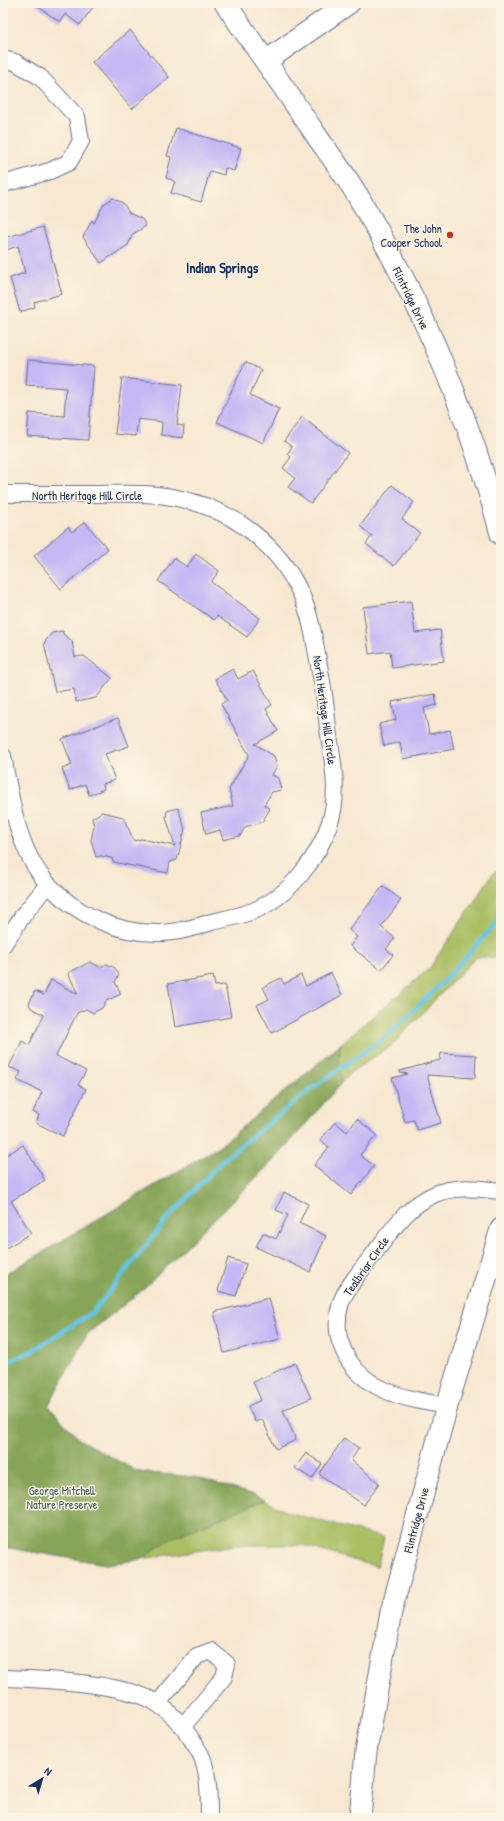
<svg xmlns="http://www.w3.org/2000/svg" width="504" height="1821" viewBox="0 0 504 1821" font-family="'Patrick Hand',sans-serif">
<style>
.green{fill:#aabe63;stroke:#627660}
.forest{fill:#87a559;stroke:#516a5c}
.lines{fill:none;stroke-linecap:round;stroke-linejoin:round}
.stream{stroke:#62c4e0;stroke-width:4.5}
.building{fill:#c5b8f5}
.minor-casing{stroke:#687087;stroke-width:18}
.tertiary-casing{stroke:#687087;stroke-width:23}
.minor{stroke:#fff;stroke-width:16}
.tertiary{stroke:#fff;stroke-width:21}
.poi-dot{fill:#c8321e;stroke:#fcf5e5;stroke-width:1.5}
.labels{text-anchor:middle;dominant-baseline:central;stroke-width:3;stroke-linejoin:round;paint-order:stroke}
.poi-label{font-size:12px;fill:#1b2f5e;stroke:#fcf5e5;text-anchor:end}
.street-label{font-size:12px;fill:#1b2f5e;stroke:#fcf5e5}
.park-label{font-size:12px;fill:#465a60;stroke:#fcf5e5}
.quarter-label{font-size:14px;font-weight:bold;fill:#1b2f5e;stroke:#fcf5e5}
</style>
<rect width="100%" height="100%" fill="#fcf5e5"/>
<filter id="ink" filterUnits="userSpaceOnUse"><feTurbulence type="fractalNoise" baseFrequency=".025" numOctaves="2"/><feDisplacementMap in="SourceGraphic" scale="8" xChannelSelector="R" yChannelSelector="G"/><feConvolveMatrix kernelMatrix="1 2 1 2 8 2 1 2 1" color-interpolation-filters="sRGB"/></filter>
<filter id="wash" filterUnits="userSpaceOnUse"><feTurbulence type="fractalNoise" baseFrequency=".012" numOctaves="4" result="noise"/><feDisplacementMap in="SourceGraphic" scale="16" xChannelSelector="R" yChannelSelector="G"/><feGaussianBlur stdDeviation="0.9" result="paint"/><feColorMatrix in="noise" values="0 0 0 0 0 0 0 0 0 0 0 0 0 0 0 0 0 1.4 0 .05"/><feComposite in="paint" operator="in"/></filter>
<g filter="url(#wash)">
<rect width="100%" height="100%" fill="#f8e8d2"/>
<path class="green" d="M494,872h7v86l-25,-1 -85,89 -40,26 -75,86 -135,133 -54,43 -39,72 32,34 58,32 56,5 60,18 33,17 97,26 -7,29 -75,-22h-65l-131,19 -103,-17v-271l216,-129 210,-178z"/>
<path class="forest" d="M341,1044l-2,20 3,18 -66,76 -135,133 -54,43 -39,72 32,34 58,32 56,5 60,18 11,5 -96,39 -27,20 -36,5 -103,-17v-271l216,-129z"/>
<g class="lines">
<path class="stream" d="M3,1364l29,-13 61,-39 74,-93 58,-61 86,-69 77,-54 57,-55 56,-62"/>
</g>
<g id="blocks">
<g class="building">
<path d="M33,3h63l-16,22 -15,-11 -5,8z"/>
<path d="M130,30l39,47 -37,32 -40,-47z"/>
<path d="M176,128l65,20 -7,23 -9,-3 -1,7 -14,-4 -9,31 -30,-9 4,-12 -9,-3 5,-21 -4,-1z"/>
<path d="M113,198l10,5 6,10 13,6 4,7 -13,8 -5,11 -27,18 -18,-26 9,-17 2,3 10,-19z"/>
<path d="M43,227l19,67 -28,8 1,5 -15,5 -10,-34 15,-5 -7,-27 -15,5v-13z"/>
<path d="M28,360l66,6 -6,74 -61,-4 2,-23 35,3 2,-28 -40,-3z"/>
<path d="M245,362l16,8 -11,25 29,14 -16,34 -46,-21z"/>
<path d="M122,378l60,7 -5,40 7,1 -1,12 -22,-3 1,-13 -24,-3 -2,17 -21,-2z"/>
<path d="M302,417l46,36 -37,50 -23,-16 7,-9 -12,-10 8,-11 -4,-3 5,-7 -8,-6z"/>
<path d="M392,485l22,17 -12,17 18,14 -26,33 -28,-22 6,-8 -12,-10z"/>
<path d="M85,522l23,27 -47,40 -27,-33 34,-29 4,5z"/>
<path d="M196,554l23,17 -8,11 49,36 -13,19 -30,-21 -3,4 -56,-39 16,-23 13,9z"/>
<path d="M411,601l4,32 25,-3 4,31 -52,7 -2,-17 -21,3 -6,-47z"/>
<path d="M63,631v3l9,7 3,16 9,-1 28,22 -16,20 -20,4 -2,-13 -19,3 -11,-49 8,-10z"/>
<path d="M233,669l5,10 15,-8 19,34 -6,4 12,22 -23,13 19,12 3,10 -5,9 6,3 3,12 -9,2 -8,13 6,4 -8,13 -17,5 -5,9 -17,4 -3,-10 -14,4 -5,-21 32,-7 -4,-17 20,-34 -28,-51 6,-4 -12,-21z"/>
<path d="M435,694l2,11 -13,3 5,26 21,-4 4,19 -51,10 -3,-17 -16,4 -5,-22 17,-4 -4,-18z"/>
<path d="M118,718l11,28 -24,8 10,26 -12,4 1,5 -15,6 -4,-11 -15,6 -8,-21 10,-4 -10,-26z"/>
<path d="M178,808l7,21 -8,31 -7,2 -2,11 -55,-11 -1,-4 -11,-2 -5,1 -5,-17 3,-14 -2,-8 10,-6 21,5 11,24 7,-2 34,7 -9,-29 1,-6z"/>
<path d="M383,886l18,14 -20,27 14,11 -9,11 7,6 -12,15 -31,-24 7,-9 -8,-7z"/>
<path d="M90,962l10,5 7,-3 8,4 4,7 -4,7 6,12 -15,7 -4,7 -9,5 -7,-4 -9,4 -21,43 30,15 -8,14 8,4 -23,47 -27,-13 3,-8 -6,-3 9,-20 -25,-12 4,-8 -12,-5 13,-26 7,4 15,-30 -13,-7 -2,-4 6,-13 9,4 7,-15 27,14 -10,-21z"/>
<path d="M331,973l11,22 -70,38 -15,-28 12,-6 -6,-12 18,-9 3,6 17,-9 5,11z"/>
<path d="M213,976l2,10 10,-1 6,32 -56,10 -7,-43z"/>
<path d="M441,1053l35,2 -1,23 -48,-3 14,48 -24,7 -3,-10 -9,2 -13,-44 16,-4 -8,-1v-2l40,-11z"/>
<path d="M357,1119l20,16 -17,20 14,11 -23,29 -37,-30 15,-18 -9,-7 15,-18 12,10z"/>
<path d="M23,1145l22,35 -34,21 20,32 -28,17v-93z"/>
<path d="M284,1192l24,12 -9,19 27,13 -16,36 -54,-25 7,-14 13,6 12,-24 -12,-5z"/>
<path d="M228,1258l18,6 -10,32 -18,-5z"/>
<path d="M269,1298l11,41 -56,14 -10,-41z"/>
<path d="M295,1363l16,35 -28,12 13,30 -20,9 -14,-30 -7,3 -7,-16 13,-6 -8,-18z"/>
<path d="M344,1438l15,10 -8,12 28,23 -15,22 -45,-31z"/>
<path d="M306,1453l16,11 -10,15 -17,-11z"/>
</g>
</g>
</g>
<g filter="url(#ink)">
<use href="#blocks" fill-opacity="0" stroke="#687087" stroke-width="1"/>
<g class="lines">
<g class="minor-casing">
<g id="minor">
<path d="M3,59l12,3 25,15 37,40 4,24 -12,21 -19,9 -47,13"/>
<path d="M3,494c30,0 60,0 90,0 27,0 56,-2 84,4 54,11 101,45 124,96 11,24 14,51 19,77 4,19 6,38 8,57 4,31 12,64 2,94 -11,36 -42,75 -77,89 -13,5 -28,8 -41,11 -16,5 -35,11 -52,11 -42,1 -84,-18 -112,-49 -31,-34 -37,-85 -45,-128"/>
<path d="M3,945l21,-31 24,-30"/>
<path d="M447,1406c-42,-7 -91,-16 -106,-62 -5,-12 -4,-29 0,-42 7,-17 21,-33 32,-47 18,-24 34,-49 62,-61 20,-9 45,-5 66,-3"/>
<path d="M3,1678c37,1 127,5 155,26 12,8 24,21 32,33 5,8 12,17 14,26 5,18 5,37 5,55"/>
<path d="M158,1703l39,-47 14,-5 16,13 -3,13 -41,49"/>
</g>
</g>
<g class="tertiary-casing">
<g id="tertiary">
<path d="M225,3c31,45 62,89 93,135 15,21 31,42 44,65 61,103 108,216 139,331"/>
<path d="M266,61l83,-58"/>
<path d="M360,1818l6,-66 25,-140 56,-206 54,-177"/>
</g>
</g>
<use href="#minor" class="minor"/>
<use href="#tertiary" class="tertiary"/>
</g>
</g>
<circle class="poi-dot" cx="450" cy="235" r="4"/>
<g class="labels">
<g class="poi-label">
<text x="442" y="228">The John<tspan x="442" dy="14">Cooper School</tspan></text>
</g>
<g class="street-label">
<text transform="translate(411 298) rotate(64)">Flintridge Drive</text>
<text x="87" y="495">North Heritage Hill Circle</text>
<text transform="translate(325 710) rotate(82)">North Heritage Hill Circle</text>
<text transform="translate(366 1266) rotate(-55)">Tealbriar Circle</text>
<text transform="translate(416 1520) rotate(-75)">Flintridge Drive</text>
</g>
<g class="park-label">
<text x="62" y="1490">George Mitchell<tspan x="62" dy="14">Nature Preserve</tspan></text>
</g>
<g class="quarter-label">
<text x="222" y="267">Indian Springs</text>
</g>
</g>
<rect width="504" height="1821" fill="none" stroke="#fcf5e5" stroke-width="16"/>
<g transform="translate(42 1779) rotate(38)" stroke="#fcf5e5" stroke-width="3" paint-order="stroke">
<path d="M0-3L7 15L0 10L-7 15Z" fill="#1b2f5e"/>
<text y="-6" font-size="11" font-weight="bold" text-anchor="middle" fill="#1b2f5e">N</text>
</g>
</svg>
